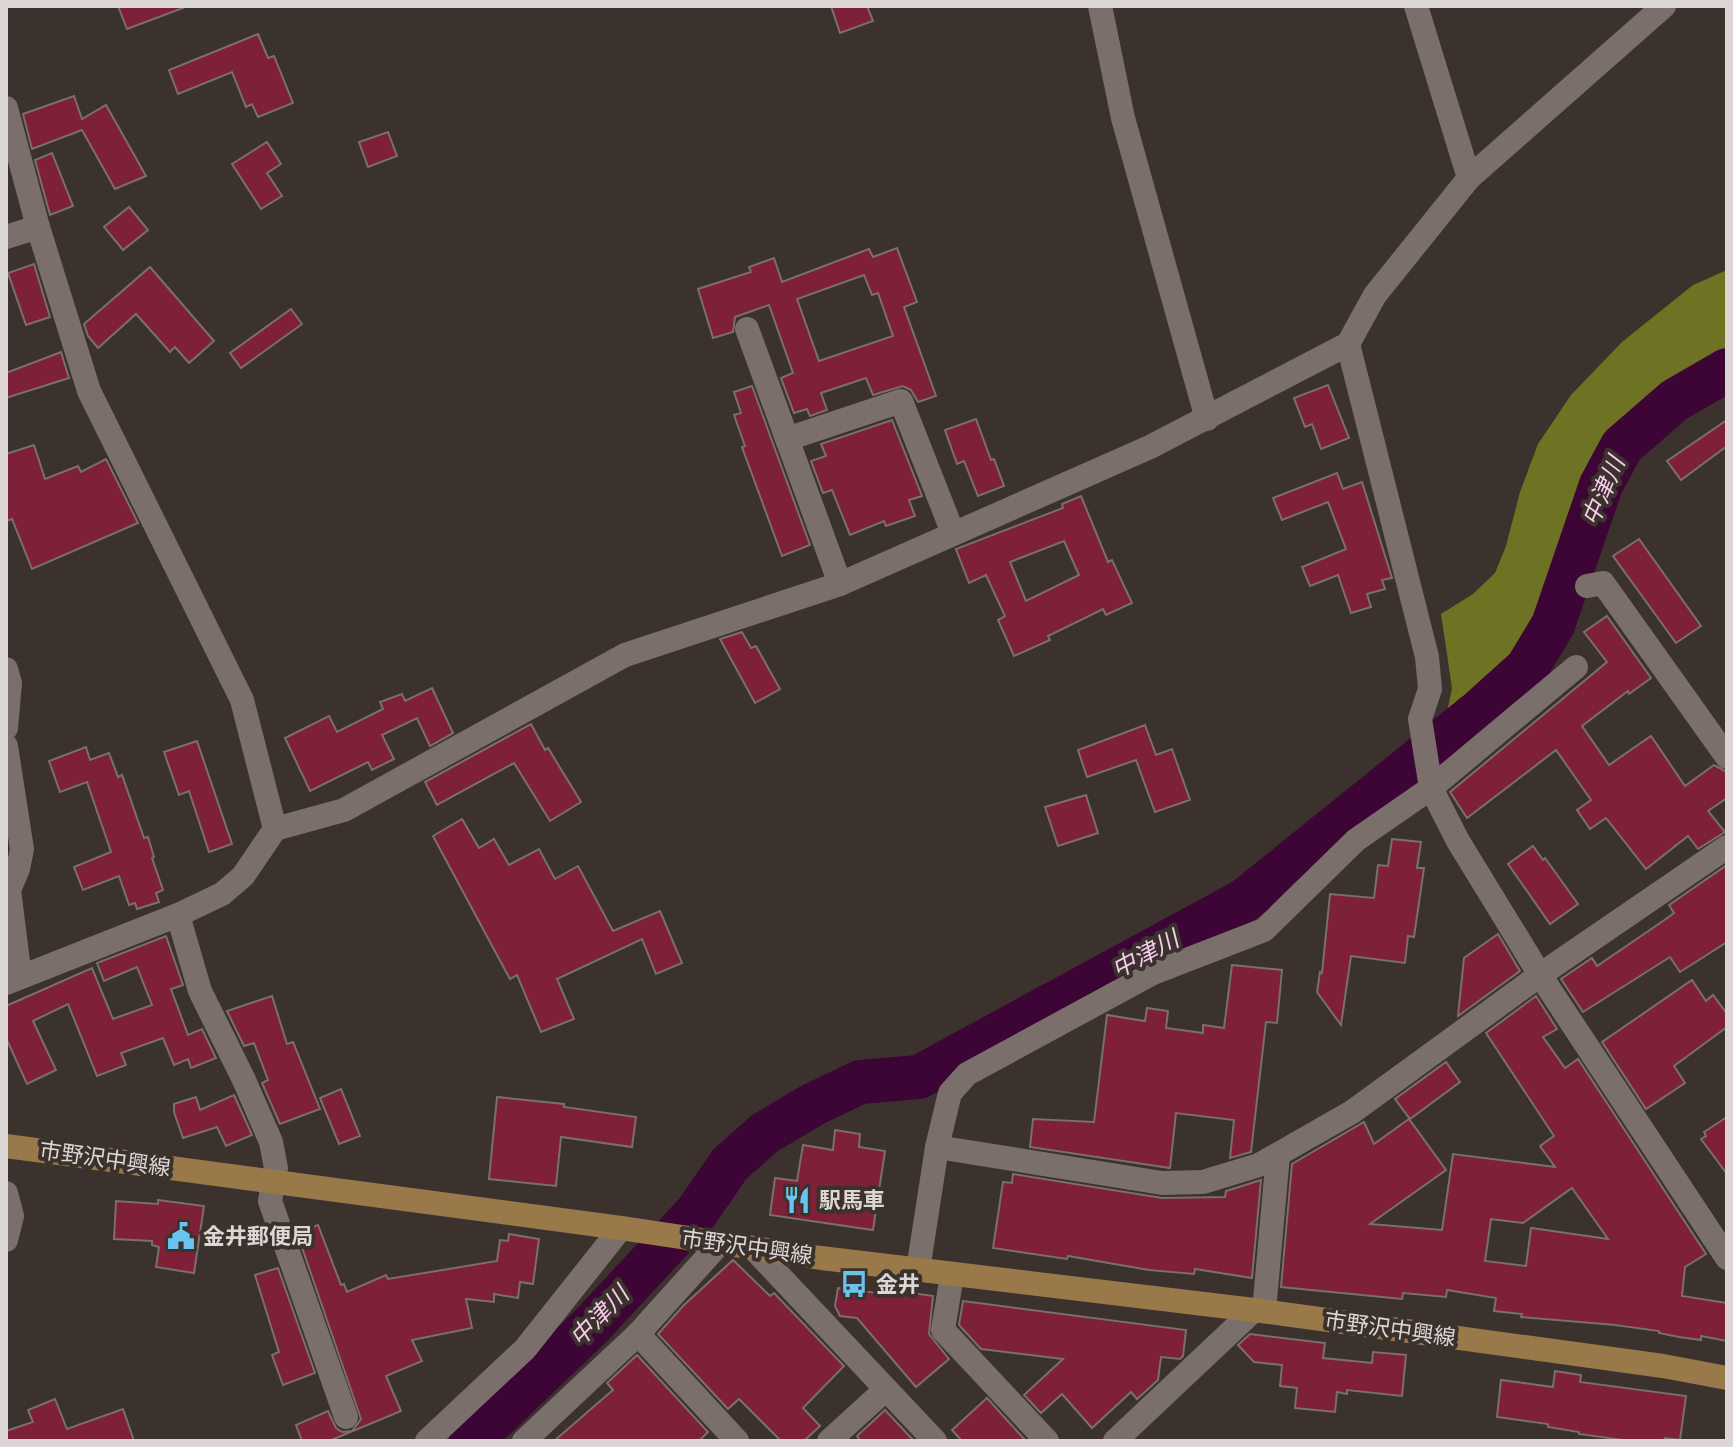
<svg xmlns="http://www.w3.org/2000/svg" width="1733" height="1447" viewBox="0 0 1733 1447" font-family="Figtree,'Noto Sans JP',sans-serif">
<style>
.forest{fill:#6e7323}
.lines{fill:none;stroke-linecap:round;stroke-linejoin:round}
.river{stroke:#3d0535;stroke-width:44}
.building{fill:#7d2038;stroke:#7a6e6f;stroke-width:2;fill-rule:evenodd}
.minor{stroke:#7b6f6b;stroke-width:24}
.major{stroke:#997949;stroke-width:24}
.labels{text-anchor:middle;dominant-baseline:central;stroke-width:8;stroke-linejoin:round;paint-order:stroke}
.street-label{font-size:22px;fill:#dcd6d4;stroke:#3b312d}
.poi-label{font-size:22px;font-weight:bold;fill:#dcd6d4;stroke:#3b312d;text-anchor:start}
.water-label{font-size:24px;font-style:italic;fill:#f7ccec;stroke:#3b312d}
</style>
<rect width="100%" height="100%" fill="#3b312d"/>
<path class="forest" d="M1727,270v83l-69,41 -64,69 -53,163 -23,38 -73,58 7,-34 -11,-74 32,-20 22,-21 11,-27 14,-54 18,-48 33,-49 51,-53 71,-57z"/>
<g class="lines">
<path class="river" d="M471,1441l120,-115 105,-113 34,-49 35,-31 49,-29 46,-22 59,-5 326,-177 232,-187 50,-45 26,-43 48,-140 21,-39 53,-46 52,-30"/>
</g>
<g class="building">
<path d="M118,6h64l1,2 -56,21z"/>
<path d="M831,6h36l6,15 -33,12z"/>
<path d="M258,34l10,24 6,-2 19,47 -35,14 -6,-13 -6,3 -14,-35 -54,22 -9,-24z"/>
<path d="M74,96l8,23 24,-14 40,71 -31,13 -33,-59 -50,19 -9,-35z"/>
<path d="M388,132l9,24 -29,11 -9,-25z"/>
<path d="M267,142l14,22 -14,9 15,23 -21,13 -29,-45z"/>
<path d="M52,153l21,53 -23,9 -15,-55z"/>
<path d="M129,207l19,23 -25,20 -19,-23z"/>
<path d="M897,248l20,54 -13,5 32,89 -18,6 -7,-12 -8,-4 -30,9 -7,-17 -45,15 6,17 -17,6 -3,-7 -13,4 -13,-35 12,-5 -24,-68 -34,12 -2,15 -20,6 -15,-49 53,-17 -2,-5 25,-9 8,24 87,-33 4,8zM864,275l8,20 6,-2 15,43 -74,25 -22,-62z"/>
<path d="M34,264l16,53 -24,8 -18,-52z"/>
<path d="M150,267l64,74 -25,22 -14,-16 -5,5 -34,-38 -38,34 -10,-12 -4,-12z"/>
<path d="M291,309l11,15 -61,44 -11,-15z"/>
<path d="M61,352l8,26 -63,20v-25z"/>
<path d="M1328,385l21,53 -28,11 -9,-25 -7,3 -11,-29z"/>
<path d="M752,386l58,159 -28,11 -40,-109 3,-1 -11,-31 7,-2 -7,-21z"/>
<path d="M976,419l15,41 3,-1 10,27 -26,10 -14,-35 -7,3 -12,-34z"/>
<path d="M892,420l30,76 -13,4 6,16 -29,10 -2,-5 -34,14 -18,-45 -9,3 -12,-32 15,-5 -5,-12z"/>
<path d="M1727,420v26l-46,34 -14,-19z"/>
<path d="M34,445l11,34 33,-13 3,6 25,-13 32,64 -106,46 -20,-50 -6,2v-67z"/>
<path d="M1337,473l6,16 19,-7 30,96 -10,2 3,9 -18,5 4,13 -20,6 -13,-38 -28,11 -8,-19 44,-18 -18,-47 -46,18 -9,-22z"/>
<path d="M1081,496l27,66 4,-2 20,43 -26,12 -3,-6 -55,27 2,4 -36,16 -16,-36 7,-4 -19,-41 -17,8 -13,-34 107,-41 -1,-4zM1064,541l15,34 -53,26 -16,-39z"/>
<path d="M1639,539l62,87 -25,17 -63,-87z"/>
<path d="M1607,616l44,62 -22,16 -1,-3 -46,35 27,39 42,-29 34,50 29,-21 13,7v26l-19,13 17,21 -27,17 -10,-13 -42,33 -40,-51 -16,11 -13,-19 14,-10 -35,-50 -89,68 -17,-26 157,-130 -23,-30z"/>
<path d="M742,632l9,16 5,-2 24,43 -25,14 -35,-64z"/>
<path d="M432,688l21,45 -23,13 -13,-28 -35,17 12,24 -22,11 -4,-8 -58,29 -25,-53 44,-22 8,16 46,-23 -3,-7 22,-8 3,7z"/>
<path d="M531,724l14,26 3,-2 33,54 -31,19 -36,-58 -77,42 -12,-23z"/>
<path d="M1145,725l11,30 16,-6 18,51 -35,12 -19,-52 -49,17 -9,-27z"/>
<path d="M197,741l35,103 -23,8 -20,-61 -10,4 -15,-43z"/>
<path d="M86,747l4,13 19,-7 9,24 4,-2 22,63 4,-1 6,20 -2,1 11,32 -7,3 3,9 -22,7 -2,-6 -6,2 -10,-29 -36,14 -9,-23 37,-15 -24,-70 -27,10 -11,-31z"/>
<path d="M1086,795l12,38 -40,13 -13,-39z"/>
<path d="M462,819l17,29 15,-9 15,26 30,-16 16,30 23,-13 35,65 47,-20 22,52 -26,11 -14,-35 -85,40 17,40 -33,13 -24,-57 -7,4 -77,-143z"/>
<path d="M1392,839l29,3 -4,26h7l-10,69 -6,-1 -3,27 -54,-7 -10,69 -24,-33 3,-20 2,1 8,-79 44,4 4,-33 10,1z"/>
<path d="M1533,846l10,14 2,-2 33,46 -28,20 -42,-60z"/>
<path d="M1727,865v77l-47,30 -10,-15 -87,55 -22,-33 31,-21 5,8 66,-45 11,-8 -5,-8z"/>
<path d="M1498,934l22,37 -62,45 6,-58z"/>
<path d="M166,936l17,49 -12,4 17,46 14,-6 14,29 -25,10 -3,-9 -14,6 -11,-27 -42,15 5,12 -29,11 -29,-72 -35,17 23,49 -29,14 -21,-46v-32l86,-38 21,51 39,-14 -15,-38 -33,14 -7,-18z"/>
<path d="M1232,965l50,5 -5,53 -11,-1 -15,130 -21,6 4,-38 -58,-7 -6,55 -140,-21 3,-28 61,3 13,-107 38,6 2,-13 21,3 -2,17 37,5v-8l21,3z"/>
<path d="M1692,980l14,21 7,-6 14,19v13l-53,39 11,17 -39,26 -44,-67z"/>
<path d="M272,996l15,48 6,-2 27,67 -40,15 -18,-41 6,-3 -14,-37 -10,3 -17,-35z"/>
<path d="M1536,996l21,33 -14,8 22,31 13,-9 128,195 -21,13 -3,29 45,7v38l-26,-5v4l-22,-3 -20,-4v-2l-44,-6 -94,-8 1,-3 -28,-3 2,-13 -49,-8 -1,7 -43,-4 -1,6 -121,-12 11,-123 72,-42 10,22 35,-25 37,51 -76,54 72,6 11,-76 102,13 -15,-21 14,-10 -68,-103zM1572,1188l36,51 -77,-11 -5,38 -41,-5 6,-42 32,4z"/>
<path d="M1446,1062l14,20 -50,37 -15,-20z"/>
<path d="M341,1089l19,47 -21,8 -19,-46z"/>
<path d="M234,1095l18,40 -26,11 -9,-19 -34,11 -9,-26v-8l22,-7 4,13z"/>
<path d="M497,1097l67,7v3l72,10 -4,30 -71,-10 -5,49 -67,-7z"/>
<path d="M1727,1117v57l-26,-35 5,-3 -2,-4z"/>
<path d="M835,1130l25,4 -1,13 26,4 -12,79 -103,-15 5,-37 22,3 6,-36 30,5z"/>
<path d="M1013,1174l149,24 63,-1 1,-6 35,-11 -9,98 -57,-9 -1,5 -45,-4 -81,-14 -1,3 -74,-11 10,-66 9,1z"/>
<path d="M158,1200l46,6 -10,67 -38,-6 3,-20 -7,-2v-4l-38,-2 2,-38 42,3z"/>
<path d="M318,1225l23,60 3,-1 3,8 39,-17 2,4 109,-18 3,-21 8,1 1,-7 30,5 -6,45 -13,-2 -2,16 -24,-4v8l-28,-3 6,29 -60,12 10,21 -36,15 15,35 -72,30h-27l-6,-16 32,-14 8,17 6,4 10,-1 9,-12 -64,-186z"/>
<path d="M733,1260l37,36 4,-3 70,73 -41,42 17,18 -16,15h-23l-42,-42 -11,10 -70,-75 26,-29z"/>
<path d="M278,1268l37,105 -32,12 -11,-30 7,-3 -24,-77z"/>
<path d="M838,1288l46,6 1,-5 48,7 -4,38 20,25 -33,28 -59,-69 -17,-2 -5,-10z"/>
<path d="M963,1301l223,29 -3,26 -3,3 -19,-2 -3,23 -21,19 -6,-7 -39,36 -30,-34 -21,19 -17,-18 39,-36 -82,-10 -22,-24z"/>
<path d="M1250,1334l75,9 -2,15 49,5 1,-11 33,3 -4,41 -55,-6v4l-10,-2 -2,20 -40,-4 2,-20 -17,-2 2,-21 -28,-3 -16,-17z"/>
<path d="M637,1355l71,77 -9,9h-145l59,-51 -6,-7z"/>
<path d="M1555,1371l26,4 -1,7 106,14 -6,44 -15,-2 -1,3h-34l-51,-7v-2l-31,-5v-3l-51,-7 4,-37 52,7z"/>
<path d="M987,1398l39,43h-64l-10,-11z"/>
<path d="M55,1399l12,30 56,-20 11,32h-128v-10l27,-9 -5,-12z"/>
<path d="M885,1410l29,31h-53l-4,-5z"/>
</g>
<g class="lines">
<g class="minor">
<path d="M1100,6l23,112 84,301"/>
<path d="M1416,6l53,172"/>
<path d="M6,108l32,119 51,164 153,309 33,129"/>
<path d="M6,237l32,-10"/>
<path d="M747,329l93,255"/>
<path d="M1348,344l79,313 3,32 -10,30 11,69 27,53 82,134 187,283"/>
<path d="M787,439l114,-38 52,132"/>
<path d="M1587,586l16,-3 124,174"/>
<path d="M6,669l4,14 -4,45"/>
<path d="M6,746l16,103 -4,20 -9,21 11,87"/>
<path d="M178,915l22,76 44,89 27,62 5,26 -6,33 76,216"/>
<path d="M6,983l172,-68 44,-21 21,-18 32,-47 69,-19 281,-155 215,-71 310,-137 198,-103 27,-49 94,-117 195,-172"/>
<path d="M937,1147l225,36 41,-1 56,-17 93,-53 188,-137 187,-128"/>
<path d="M6,1193l6,23 -6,24"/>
<path d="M754,1249l181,192"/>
<path d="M918,1270l19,-123 13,-54 17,-19 186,-101 111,-43 92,-90 75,-52 145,-121"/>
<path d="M952,1275l-9,55 104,111"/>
<path d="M1264,1311l14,-156"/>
<path d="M638,1334l99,107"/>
<path d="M427,1441l98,-92 96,-121"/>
<path d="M524,1441l114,-107 81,-90"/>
<path d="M829,1441l56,-51"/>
<path d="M1115,1441l139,-131"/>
</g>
<path class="major" d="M6,1146l615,82 200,30 433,52 409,56 64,12"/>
</g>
<defs>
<g id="restaurant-bare" transform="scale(2.16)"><path d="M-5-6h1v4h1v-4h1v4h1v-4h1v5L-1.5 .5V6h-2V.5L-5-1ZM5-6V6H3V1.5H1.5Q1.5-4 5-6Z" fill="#69c3f1" stroke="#3b312d" stroke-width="2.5" paint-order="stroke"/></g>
<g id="civic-bare" transform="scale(2.16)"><path d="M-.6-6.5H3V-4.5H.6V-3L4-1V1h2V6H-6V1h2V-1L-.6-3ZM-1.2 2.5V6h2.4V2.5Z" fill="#69c3f1" stroke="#3b312d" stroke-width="2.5" paint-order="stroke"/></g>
<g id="bus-bare" transform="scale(2.16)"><path d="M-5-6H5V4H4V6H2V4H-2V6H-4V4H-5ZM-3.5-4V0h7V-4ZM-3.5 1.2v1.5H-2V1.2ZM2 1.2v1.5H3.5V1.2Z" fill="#69c3f1" stroke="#3b312d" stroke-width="2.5" paint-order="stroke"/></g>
</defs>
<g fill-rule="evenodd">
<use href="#restaurant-bare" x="797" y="1200"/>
<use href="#civic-bare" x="181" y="1236"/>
<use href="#bus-bare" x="854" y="1284"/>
</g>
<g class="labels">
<g class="street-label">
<text transform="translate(105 1159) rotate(8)">市野沢中興線</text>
<text transform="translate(747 1247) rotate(8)">市野沢中興線</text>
<text transform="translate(1390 1329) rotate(8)">市野沢中興線</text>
</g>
<g class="poi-label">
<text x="819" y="1200">駅馬車</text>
<text x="203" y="1236">金井郵便局</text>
<text x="876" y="1284">金井</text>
</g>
<g class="water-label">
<text transform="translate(1603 491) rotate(-67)">中津川</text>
<text transform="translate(1145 954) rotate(-28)">中津川</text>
<text transform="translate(599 1316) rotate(-46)">中津川</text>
</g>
</g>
<rect width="1733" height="1447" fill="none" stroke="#dcd6d4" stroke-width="16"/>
</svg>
